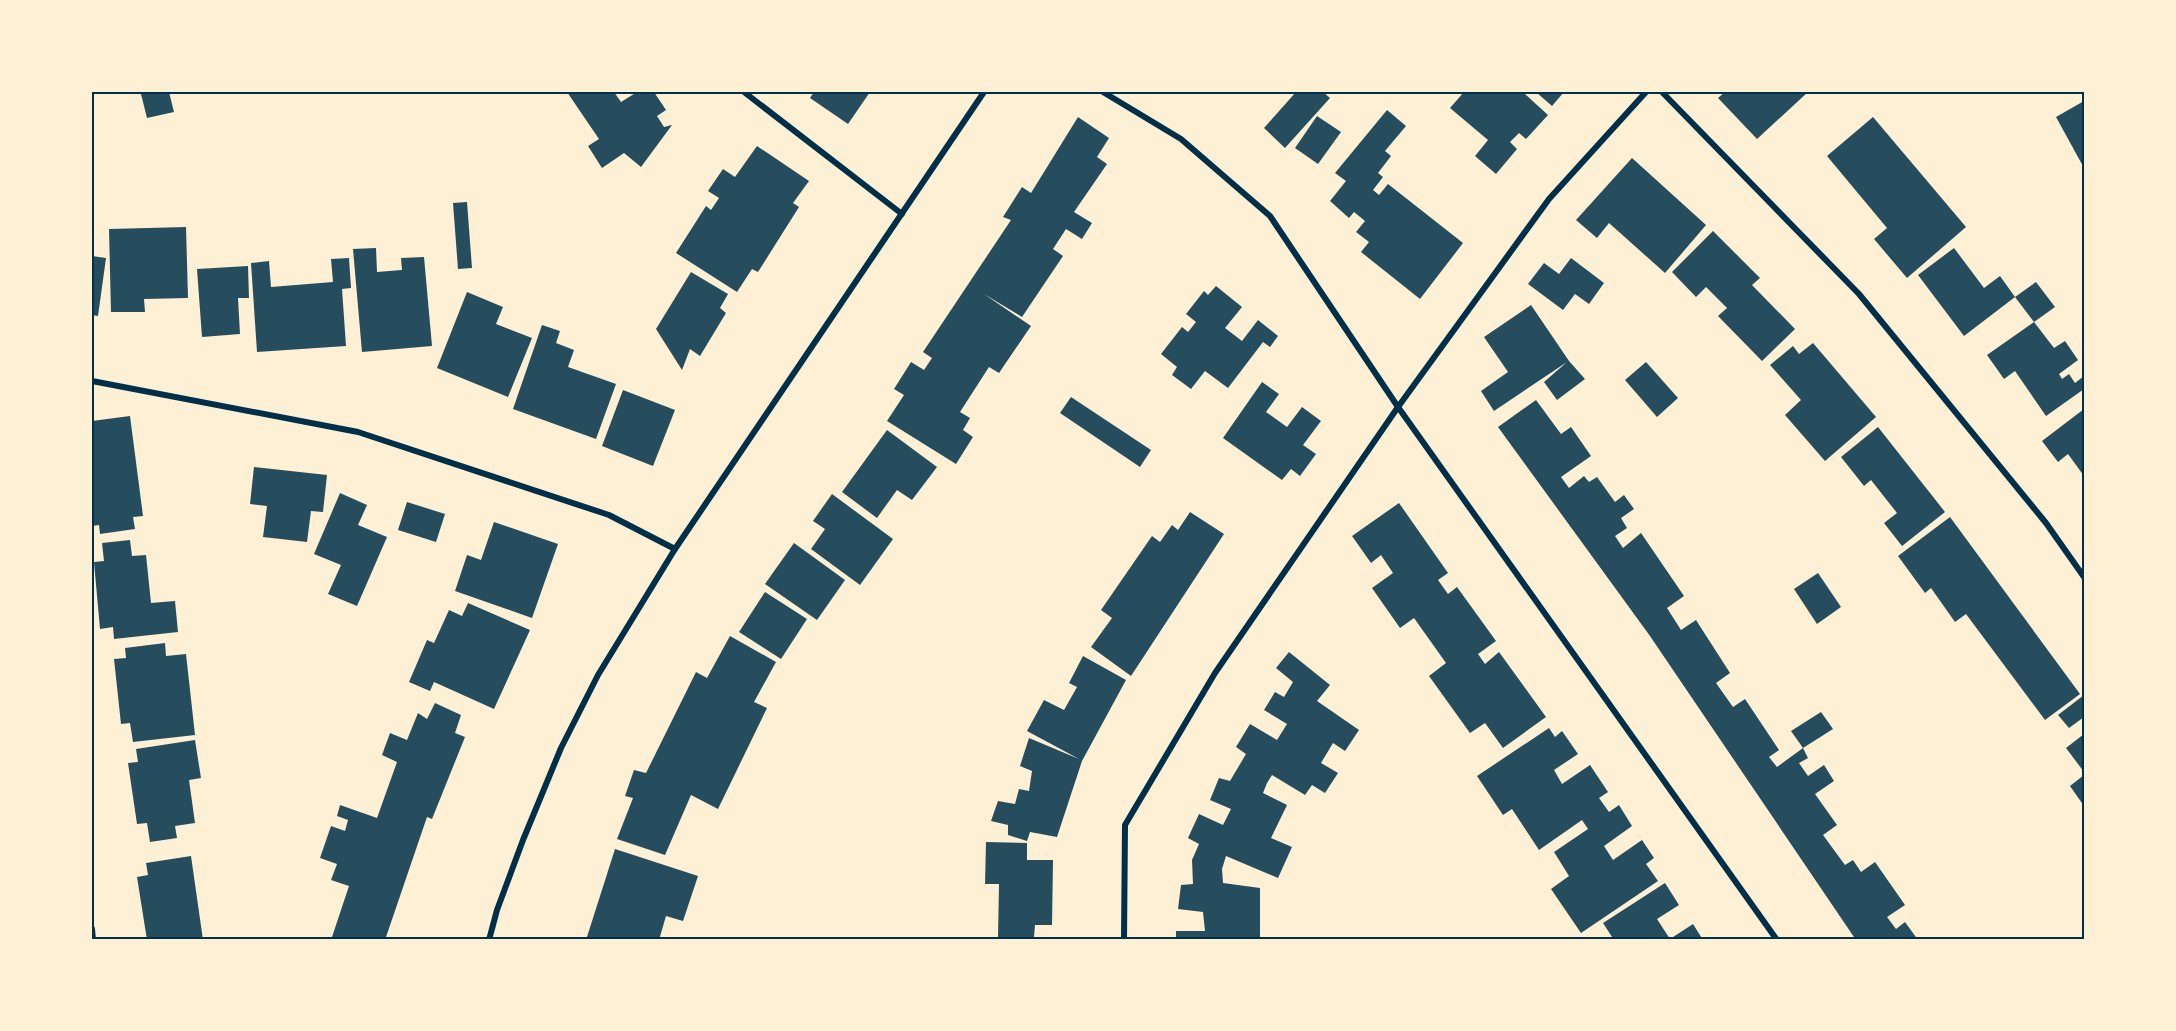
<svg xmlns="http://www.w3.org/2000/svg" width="2176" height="1031" viewBox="0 0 2176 1031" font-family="Raleway,sans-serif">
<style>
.building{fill:#264d5e}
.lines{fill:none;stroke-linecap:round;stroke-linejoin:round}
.minor{stroke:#003049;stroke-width:6}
.neatline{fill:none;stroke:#003049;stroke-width:2}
</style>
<rect width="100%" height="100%" fill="#fdf0d5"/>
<g class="building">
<path d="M152,92h17l5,20 -27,6 -6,-24z"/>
<path d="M567,92h47l7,10 16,-10h17l12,18 -9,6 7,11 8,-2 -31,42 -17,-14 -22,15 -14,-22 11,-7z"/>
<path d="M814,92h56l-22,32 -38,-26z"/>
<path d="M1296,92h27l7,6 -45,50 -21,-20z"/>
<path d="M1464,92h63l-2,2 23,21 -22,24 -7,-6 -9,9 7,7 -21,25 -21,-18 13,-16 -38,-32z"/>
<path d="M1536,92h28l-12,14z"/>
<path d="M1725,92h83l-51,47 -39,-41z"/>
<path d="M2084,101v67l-28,-51z"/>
<path d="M1387,110l19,16 -21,25 6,5 -13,17 5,4 -10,13 6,5 9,-11 75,59 -43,56 -59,-47 8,-10 -13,-10 9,-11 -11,-9 -5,6 -19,-17 16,-20 -11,-8z"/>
<path d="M1317,116l24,16 -23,32 -23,-16z"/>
<path d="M1078,117l31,21 -12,19 10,7 -33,48 18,11 -10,16 -16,-10 -13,20 10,7 -41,61 -38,-23 47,32 -32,47 -10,-6 -29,45 10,6 -7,12 10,7 -17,27 -69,-43 17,-26 -10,-6 17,-27 13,8 8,-12 -9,-6 88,-132 -8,-3 19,-30 9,6z"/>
<path d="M1873,117l93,110 -59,51 -33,-39 13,-11 -60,-72z"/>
<path d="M757,146l52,35 -16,22 6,4 -41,65 -6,-3 -15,23 -61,-39 30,-47 5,4 8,-12 -11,-7 15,-22 12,8z"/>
<path d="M1632,158l74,67 -41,48 -56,-50 -12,15 -21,-18z"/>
<path d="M467,202l5,66 -14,1 -5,-66z"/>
<path d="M186,227l2,71 -44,1 1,13h-34l-2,-83z"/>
<path d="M1713,231l47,47 -8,7 43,44 -33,32 -44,-45 9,-8 -21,-21 -10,10 -24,-25z"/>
<path d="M376,248l1,24 25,-2 -1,-12 23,-1 8,89 -70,6 -9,-103z"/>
<path d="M1954,248l30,40 16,-12 15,21 -51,39 -46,-61z"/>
<path d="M92,256l14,2 -8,58 -6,-1z"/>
<path d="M349,258l2,30 -9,1 4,57 -89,6 -6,-89 18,-2 2,26 62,-5 -2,-23z"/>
<path d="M1571,258l33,25 -15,21 -14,-10 -12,16 -35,-26 16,-21 15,11z"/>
<path d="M248,266l1,32h-11l2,36 -38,3 -5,-68z"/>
<path d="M691,272l37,22 -8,14 6,5 -26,43 -10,-7 -8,21 -26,-41z"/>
<path d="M2036,282l19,25 -21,15 -19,-25z"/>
<path d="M1216,286l26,21 -17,21 17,13 16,-21 20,16 -8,11 -7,-5 -35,46 -23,-17 -14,18 -19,-14 5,-8 -16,-13 21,-27 6,5 8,-10 -10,-8 18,-23 4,4z"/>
<path d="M467,292l36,15 -7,17 36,14 -24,59 -71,-29z"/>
<path d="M1531,305l38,56 16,18 -28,21 -13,-18 23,-20 -73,49 -13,-20 27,-19 -24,-35z"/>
<path d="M2034,322l20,26 11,-7 13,19 -19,14 3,5 7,-5 6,9 9,-7v13l-38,27 -31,-45 -11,8 -17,-24z"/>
<path d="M542,325l18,6 -4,12 18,7 -6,17 48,17 -20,55 -83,-30z"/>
<path d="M1813,343l63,74 -51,44 -40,-46 16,-15 -31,-35 23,-19 6,8z"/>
<path d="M1646,362l32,36 -21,19 -32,-37z"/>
<path d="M1262,382l17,12 -13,18 21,15 15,-20 19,14 -18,24 13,9 -16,22 -9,-7 -9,11 -59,-42z"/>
<path d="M623,390l52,20 -22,56 -51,-20z"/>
<path d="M1071,397l80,53 -11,17 -80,-54z"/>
<path d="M1536,400l25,34 10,-7 20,29 -30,21 8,11 15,-12 5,6 8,-5 18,25 9,-7 10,14 -13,9 6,10 -12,8 8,12 18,-15 43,63 -17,12 14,22 15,-10 34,53 -14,10 17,24 12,-8 34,51 -10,7 8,10 26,-19 5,10 -9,5 9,13 16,-11 10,16 -19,13 22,31 -14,10 22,30 8,-5 8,12 14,-10 30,43 -18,12 9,12 9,-7 13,18h-62l-206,-304 -152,-209z"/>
<path d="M2084,409v67l-16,-22 -10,8 -16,-21z"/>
<path d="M130,416l13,100 -10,1 2,12 -35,5 -1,-9 -7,1v-105z"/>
<path d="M1878,427l67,85 -43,34 -18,-23 13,-10 -26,-33 -7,6 -23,-29z"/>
<path d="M887,430l50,37 -25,33 -15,-10 -20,28 -35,-26z"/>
<path d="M254,467l73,8 -4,37 -12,-1 -4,31 -44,-5 4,-31 -17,-2z"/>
<path d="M340,493l27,12 -9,20 29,12 -30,69 -29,-12 13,-29 -27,-11z"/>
<path d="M832,494l61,45 -33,46 -49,-36 14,-20 -12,-8z"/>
<path d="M407,502l38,12 -9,28 -38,-12z"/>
<path d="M1399,503l49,70 -10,7 10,14 9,-7 39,54 -18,13 7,10 14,-12 47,65 -43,31 -18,-25 -15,10 -41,-57 17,-13 -32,-45 -14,10 -28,-40 21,-15 -12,-18 -10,8 -19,-27z"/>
<path d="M1190,512l34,22 -93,142 -40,-29 21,-29 -11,-8 51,-74 8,6 12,-17 6,5z"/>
<path d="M1950,517l130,177 -35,26 -79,-106 -11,8 -24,-34 -6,5 -27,-37z"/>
<path d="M494,522l64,22 -26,74 -77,-27 12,-36 14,5z"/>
<path d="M130,540l2,16 14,-1 5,48 24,-2 3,31 -64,7 -1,-12 -13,2 -6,-67 10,-1 -2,-18z"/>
<path d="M794,543l51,37 -28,40 -52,-36z"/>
<path d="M1818,573l23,34 -24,17 -23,-35z"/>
<path d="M765,592l42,27 -26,40 -42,-27z"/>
<path d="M468,603l62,27 -36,79 -60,-27 -4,9 -21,-9 18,-42 7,3 15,-33 13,6z"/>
<path d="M730,636l46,26 -22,40 13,6 -49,101 -27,-14 -26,60 -48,-16 16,-41 -8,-2 9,-26 12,3 50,-101 11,6z"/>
<path d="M165,643l1,13 20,-2 9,81 -62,7 -3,-19 -9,1 -7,-65 12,-1 -1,-10z"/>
<path d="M1289,652l41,33 -13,16 42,29 -14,21 -12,-8 -12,20 17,10 -13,20 -13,-8 -7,10 -33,-20 -5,8 -4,10 24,12 -16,33 21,9 -14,31 -52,-22 -4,13 1,14 37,5v52h-84v-9h29l-2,-19 -25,-3 3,-24 12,-1 -1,-24 7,-16 -11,-6 11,-24 24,11 8,-16 -21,-9 9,-22 11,3 16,-27 -10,-7 14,-23 27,16 10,-16 -23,-14 11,-18 9,5 9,-15 -17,-14z"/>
<path d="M1083,656l43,24 -44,81 -25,76 -27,-5 -3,9 -19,-6v-10l-17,-4 7,-20 17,3 4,-15 10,2 3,-20 -12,-5 9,-28 50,21 -52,-28 17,-31 20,10 13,-23 -8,-4z"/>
<path d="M2084,695v22l-15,11 -11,-13z"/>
<path d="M435,703l26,12 -6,18 10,4 -33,82 -5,-2 -42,123h-54l18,-54 -18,-6 6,-16 -17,-6 11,-32 14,5 3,-11 -11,-4 3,-11 37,13 20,-56 -15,-7 8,-22 17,7 11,-27 9,6z"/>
<path d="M1821,712l12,17 -30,19 -12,-17z"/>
<path d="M1549,728l6,9 7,-6 16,23 -24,16 8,14 28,-19 18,27 -9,6 10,14 10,-7 13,21 -28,20 9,14 29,-20 12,18 -8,6 12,17 -77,52 -30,-44 18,-13 -15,-24 34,-23 -6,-9 -43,30 -27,-41 -9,6 -26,-39z"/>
<path d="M2084,734v38l-18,-24z"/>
<path d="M195,740l6,38 -12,2 6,43 -20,3 2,12 -27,4 -3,-19 -10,1 -9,-61 10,-1 -2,-13z"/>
<path d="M2084,775v31l-14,-20z"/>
<path d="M986,842l41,1v17h26l-1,65h-17l-1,12h12v3h-56l8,-3 1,-53h-14z"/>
<path d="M615,849l83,27 -15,45 -17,-5 -7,24h-73z"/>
<path d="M191,856l12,84h-56l-10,-63 11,-2 -2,-12z"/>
<path d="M1665,883l14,22 -22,14 13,20 23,-15 10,16h-89l-11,-17z"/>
</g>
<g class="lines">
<g class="minor">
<path d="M744,92l158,122"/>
<path d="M1103,92l78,47 89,77 128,191 379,533"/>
<path d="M1662,92l197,202 187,229 38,54"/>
<path d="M92,381l266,51 251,83 66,34"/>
<path d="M92,929l1,11"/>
<path d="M489,940l8,-30 26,-70 38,-92 37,-73 77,-126 309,-457"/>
<path d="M1124,940l1,-115 90,-152 183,-266 151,-208 97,-107"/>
</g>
</g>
<rect width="2176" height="1031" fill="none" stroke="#fdf0d5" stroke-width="186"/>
<rect x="93" y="93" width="1990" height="845" class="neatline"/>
</svg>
